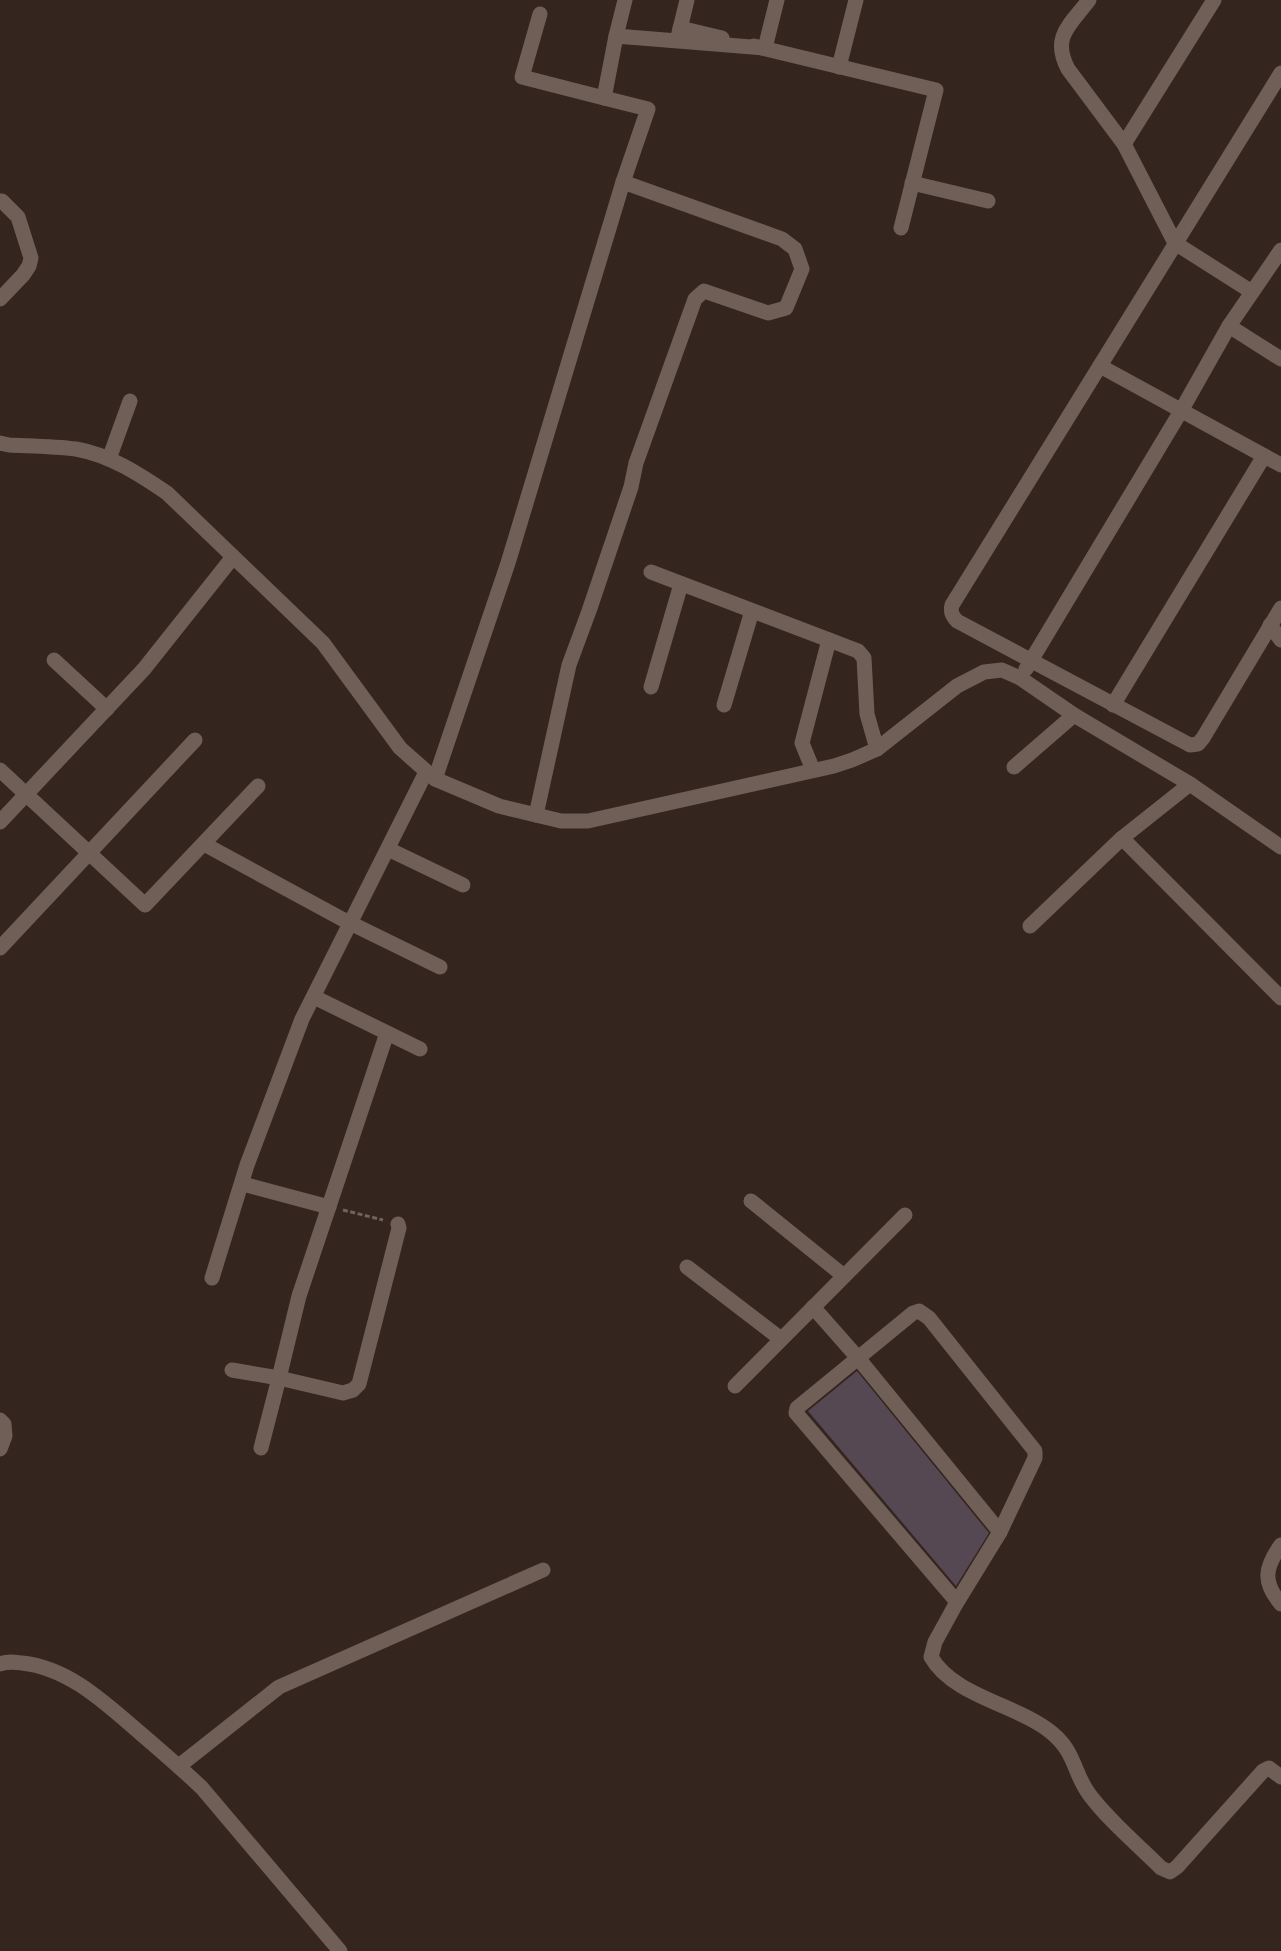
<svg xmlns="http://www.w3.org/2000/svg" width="1281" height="1951" viewBox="0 0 1281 1951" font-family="Overpass,sans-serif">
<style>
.building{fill:#554853}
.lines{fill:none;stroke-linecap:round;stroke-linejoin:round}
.path{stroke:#70635d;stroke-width:3;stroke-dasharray:5 2.5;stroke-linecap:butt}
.minor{stroke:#705f57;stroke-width:15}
</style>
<rect width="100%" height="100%" fill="#34251e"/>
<path class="building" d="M857,1371l132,162 -33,53 -148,-175z"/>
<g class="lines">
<path class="path" d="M343,1210l40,10"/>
<g class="minor">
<path d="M1089,0c-19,25 -38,37 -21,69l56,75 51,99 77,49"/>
<path d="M540,14l-18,63 82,21"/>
<path d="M680,28l42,10"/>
<path d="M616,36l9,-36"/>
<path d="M678,37l9,-37"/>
<path d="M754,46l182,44 -35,138"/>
<path d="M765,48l12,-48"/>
<path d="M839,67l17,-67"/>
<path d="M1281,73l-329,532c-2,7 0,11 5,16l233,124 8,-1 5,-6 78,-130"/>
<path d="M1124,144l90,-144"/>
<path d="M912,183l76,18"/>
<path d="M0,201h2l16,16 13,41 -2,8 -6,9 -23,24"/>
<path d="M1229,326l52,33"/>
<path d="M1100,366l181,99"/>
<path d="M0,443l9,2c22,1 45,1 67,4 34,6 63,25 91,44l156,150 77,105 35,31 64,27 62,15h27l246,-55 18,-6 25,-11 80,-63 27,-14 18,-2 18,8 54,37 116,69 91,63"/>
<path d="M109,459l21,-58"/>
<path d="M651,572l207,79 6,7 3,56 10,35"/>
<path d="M1270,625l11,15"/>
<path d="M54,660l53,49"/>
<path d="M1026,669l155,-258 48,-85 52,-76"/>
<path d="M651,687l30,-103"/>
<path d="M724,705l28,-94"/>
<path d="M1113,705l151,-249"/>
<path d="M1014,767l60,-52"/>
<path d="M0,770l145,135 113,-119"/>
<path d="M813,770l-11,-27 27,-103"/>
<path d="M435,779l73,-216 115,-381 25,-73 -44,-11 12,-62 149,12"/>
<path d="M536,815l33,-150 20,-54 42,-124 5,-24 59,-164 9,-8 64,22 18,-5 16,-39 -7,-20 -13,-10 -159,-57"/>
<path d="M0,822l144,-153 89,-112"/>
<path d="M1122,838l159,160"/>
<path d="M204,844l138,75 98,48"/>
<path d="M388,849l75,36"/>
<path d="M1030,926l92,-88 68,-54"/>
<path d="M0,948l195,-208"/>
<path d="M314,997l106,52"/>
<path d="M387,1033l-88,263 -20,82 64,15 10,-3 6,-6 40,-156 -1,-4"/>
<path d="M243,1184l86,23"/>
<path d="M751,1201l93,75"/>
<path d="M687,1267l94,72"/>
<path d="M212,1278l35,-113 55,-146 124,-247"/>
<path d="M813,1307l45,51 142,174"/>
<path d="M232,1370l47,8 -18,70"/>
<path d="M735,1386l170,-171"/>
<path d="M0,1420l4,4 1,12 -5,13"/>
<path d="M1281,1545c-16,22 -19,37 0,59"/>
<path d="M957,1602l-161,-189 1,-5 116,-95 6,-2 10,7 106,133v7l-35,74 -43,70 -22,40 -4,15c23,40 88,48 121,76 24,20 21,39 37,61 20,27 48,50 72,74l9,4 7,-5 86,-96 6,-3 12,9"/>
<path d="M0,1664c8,-3 14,-2 22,-1 47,5 83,40 117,69 21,18 42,36 63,56l138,163"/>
<path d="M179,1766l100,-79 264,-117"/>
</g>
</g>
</svg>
